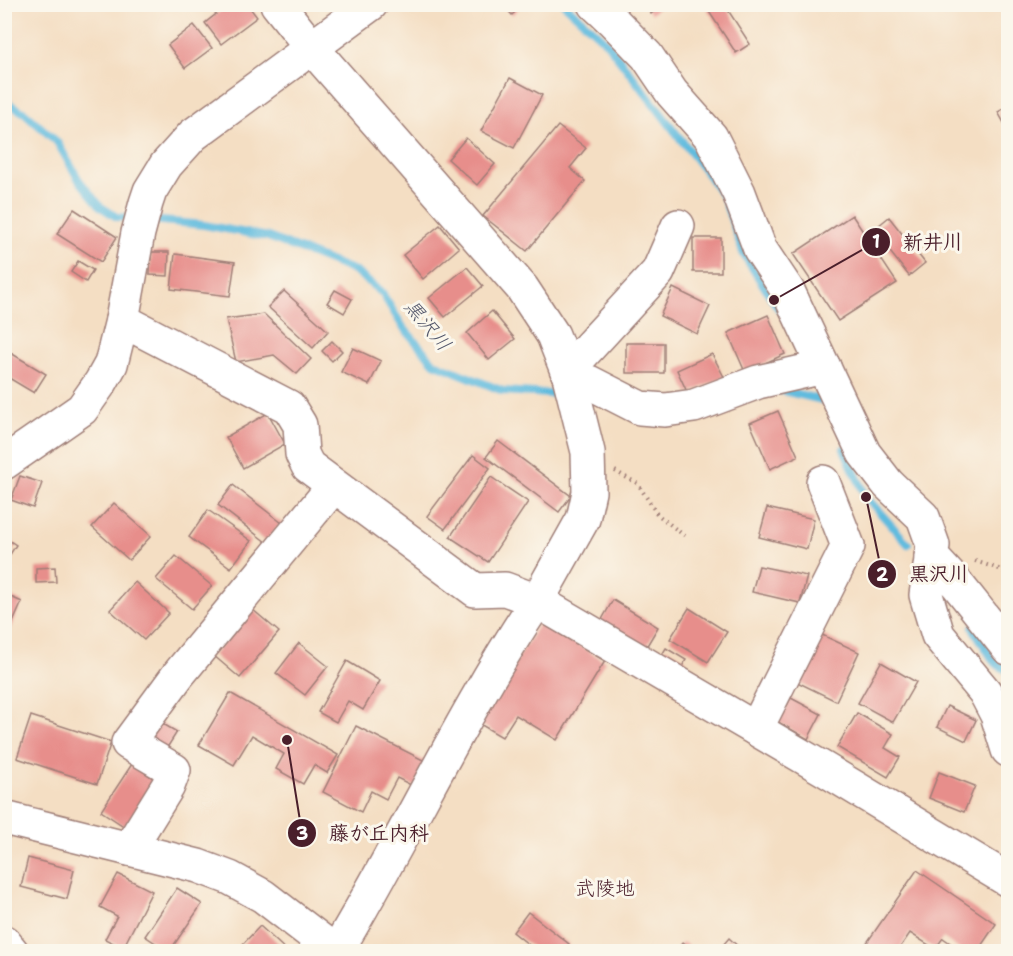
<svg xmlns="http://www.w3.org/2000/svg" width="1013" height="956" viewBox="0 0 1013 956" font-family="'Shantell Sans','Klee One',sans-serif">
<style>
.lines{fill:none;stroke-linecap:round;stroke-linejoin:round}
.stream{stroke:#60bbde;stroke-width:8}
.building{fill:#e78e8b}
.minor-casing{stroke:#9f7e77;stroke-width:36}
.path{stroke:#9f7e77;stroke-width:4;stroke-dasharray:1.5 4.5;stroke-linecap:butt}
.minor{stroke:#fff;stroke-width:33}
.labels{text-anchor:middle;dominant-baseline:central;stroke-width:6;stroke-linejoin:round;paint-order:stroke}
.water-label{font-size:20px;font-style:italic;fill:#52566a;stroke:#fbf7ec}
.neighbourhood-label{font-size:20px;fill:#4a1f2b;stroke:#fbf7ec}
.leader{fill:none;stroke:#4a1f2b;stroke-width:2}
.callout-dot{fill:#4a1f2b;stroke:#fbf7ec;stroke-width:2}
.mark-label{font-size:18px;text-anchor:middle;font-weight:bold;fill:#fff}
.callout-label{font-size:20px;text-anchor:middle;font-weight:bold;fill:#4a1f2b;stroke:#fbf7ec;stroke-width:6;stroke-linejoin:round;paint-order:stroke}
</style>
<rect width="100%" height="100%" fill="#fbf7ec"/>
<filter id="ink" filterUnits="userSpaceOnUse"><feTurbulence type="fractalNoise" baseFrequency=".0167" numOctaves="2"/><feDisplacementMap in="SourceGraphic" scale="12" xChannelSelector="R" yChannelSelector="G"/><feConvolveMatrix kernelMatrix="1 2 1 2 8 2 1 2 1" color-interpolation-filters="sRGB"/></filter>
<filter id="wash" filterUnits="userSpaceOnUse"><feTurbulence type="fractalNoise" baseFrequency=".008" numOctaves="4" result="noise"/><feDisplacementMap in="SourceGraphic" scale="24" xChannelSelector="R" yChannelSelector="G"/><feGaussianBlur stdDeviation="1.35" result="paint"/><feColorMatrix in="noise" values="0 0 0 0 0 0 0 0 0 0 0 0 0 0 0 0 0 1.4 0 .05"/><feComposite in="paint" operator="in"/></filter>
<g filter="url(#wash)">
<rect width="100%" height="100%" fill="#f4dec3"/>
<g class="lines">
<g class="stream">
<path d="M564,4l42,38 103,134 15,22 20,57 34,53"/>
<path d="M4,101l21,12 32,29 22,38 22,27 16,10 16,1"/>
<path d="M151,220l53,5 64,12 87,34 27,22 21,34 31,36 69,28 62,4"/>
<path d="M779,390l43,10"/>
<path d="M844,449l22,48 42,47"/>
<path d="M973,628l22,35 13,8"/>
</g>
</g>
<g id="blocks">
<g class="building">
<path d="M229,4h18l10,13 -36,27 -16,-21z"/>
<path d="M502,4h21l-11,11z"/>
<path d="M643,4h20l-12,10z"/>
<path d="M704,4h20l26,40 -14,9z"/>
<path d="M194,25l18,23 -27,20 -17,-23z"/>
<path d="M510,78l32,17 -28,53 -33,-17z"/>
<path d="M1008,106v24l-10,-18z"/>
<path d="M558,126l28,22 -16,20 15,13 -58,70 -44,-35z"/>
<path d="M466,138l29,26 -18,21 -29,-26z"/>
<path d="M74,209l43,28 -16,25 -44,-28z"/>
<path d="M852,215l45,68 -59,38 -45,-67z"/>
<path d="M889,217l36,46 -16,13 -36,-46z"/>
<path d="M440,225l19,23 -36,31 -20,-24z"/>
<rect x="693" y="238" width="28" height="34"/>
<path d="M151,252h18l-1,24 -18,-1z"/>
<path d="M175,254l60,8 -5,34 -59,-7z"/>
<path d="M78,261l15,9 -7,12 -15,-10z"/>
<path d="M467,267l16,19 -38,31 -16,-19z"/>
<path d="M673,288l37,18 -13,28 -37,-18z"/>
<path d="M335,290l17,9 -8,14 -17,-10z"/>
<path d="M284,291l44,40 -15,17 -45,-41z"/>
<path d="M492,311l23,28 -26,21 -22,-27z"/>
<path d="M264,314l47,45 -14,15 -23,-19 -38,7 -10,-43z"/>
<path d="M768,315l17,39 -40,18 -17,-39z"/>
<path d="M332,341l10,10 -10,10 -10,-10z"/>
<rect x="626" y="343" width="38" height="30"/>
<path d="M353,348l28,13 -12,24 -28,-13z"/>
<path d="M4,349l42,25 -12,19 -30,-18z"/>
<path d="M712,354l12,23 -36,17 -11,-24z"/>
<path d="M778,411l20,45 -28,13 -20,-46z"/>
<path d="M268,413l17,31 -42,24 -17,-31z"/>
<path d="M498,441l73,55 -12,16 -73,-55z"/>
<path d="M473,455l17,13 -45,61 -18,-13z"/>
<path d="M20,476l22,7 -9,25 -22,-8z"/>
<path d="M491,477l37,25 -40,60 -38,-25z"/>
<path d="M233,485l49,38 -16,19 -48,-37z"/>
<path d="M114,503l37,33 -22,24 -37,-33z"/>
<path d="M767,508l47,11 -7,30 -48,-12z"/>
<path d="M208,510l43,31 -20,27 -42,-31z"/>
<path d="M4,537l12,8 -12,19z"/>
<path d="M176,556l36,30 -20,23 -36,-30z"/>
<path d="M759,566l48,10 -7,27 -48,-11z"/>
<path d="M55,567l1,15 -20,1v-15z"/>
<path d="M135,582l34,31 -25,27 -34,-30z"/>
<path d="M4,594l18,8 -12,27 -6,-2z"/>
<path d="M613,600l45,27 -13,22 -45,-26z"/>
<path d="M689,608l38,24 -19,30 -38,-23z"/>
<path d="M252,609l27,23 -39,46 -27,-23z"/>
<path d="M540,622l65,39 -48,79 -41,-25 -14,22 -24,-14z"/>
<path d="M820,634l39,18 -23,49 -39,-19z"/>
<path d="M299,643l29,23 -23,29 -29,-22z"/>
<path d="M666,648l20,12 -6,10 -20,-12z"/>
<path d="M347,661l33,20 -17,29 -15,-9 -12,21 -18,-10z"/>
<path d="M881,662l35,20 -23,40 -35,-19z"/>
<path d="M230,693l108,62 -11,18 -13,-8 -11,19 -27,-15 8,-15 -32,-19 -18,30 -35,-20z"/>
<path d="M791,698l30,16 -13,25 -30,-17z"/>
<path d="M947,706l29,14 -10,21 -29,-14z"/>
<path d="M857,713l36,21 -8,14 15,9 -12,20 -51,-30z"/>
<path d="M31,716l80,26 -14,42 -80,-26z"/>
<path d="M158,721l19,11 -12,19 -18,-12z"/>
<path d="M356,726l71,36 -12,25 -18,-9 -11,21 -15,-8 -10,21 -38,-20z"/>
<path d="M132,764l25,17 -32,46 -24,-16z"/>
<path d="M939,772l36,14 -11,26 -35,-14z"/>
<path d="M28,858l46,12 -7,29 -46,-12z"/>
<path d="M917,870l79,54 -19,28h-14l-20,-14 -8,11 -25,-16 -13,19h-20l-11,-8z"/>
<path d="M118,874l34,17 -29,57 -18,-9 12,-23 -17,-9z"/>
<path d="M177,888l25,16 -33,48 -24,-16z"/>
<path d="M528,912l41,32 -6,8h-25l-25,-20z"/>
<path d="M260,926l28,26h-39l-7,-7z"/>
<path d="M729,938l15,14h-27z"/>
<path d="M683,942l12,10h-20z"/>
</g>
</g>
</g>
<g filter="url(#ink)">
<use href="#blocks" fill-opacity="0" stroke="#9f7e77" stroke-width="1.5"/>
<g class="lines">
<g class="minor-casing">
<g id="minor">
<path d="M277,4l35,44 210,240 31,47 16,41 19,76 1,40 -6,27 -46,82 287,168 184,111"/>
<path d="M595,4l18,17 34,35 25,37 39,44 28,56 21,56 28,42 76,162 24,31 35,33 10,28 -7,50 12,40 47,57 12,23 11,35"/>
<path d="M122,320l167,87 11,18 2,29 6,12 167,124 30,-1 32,12c-75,112 -131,235 -201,351"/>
<path d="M567,371l91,-99 20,-46"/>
<path d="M569,376l20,6 51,26 25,2 29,-4 64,-24 66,-15"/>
<path d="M4,463l78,-54 19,-27 10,-18 11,-44 16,-87 8,-30 4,-12 16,-26 27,-30 178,-131"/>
<path d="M931,556l26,28 51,64"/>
<path d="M756,729l92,-183 -25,-64"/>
<path d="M4,818l194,48 32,12 33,18 73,56"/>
<path d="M129,849l39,-63 6,-16 -46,-27 50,-68 155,-188"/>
<path d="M4,942l8,10"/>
</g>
</g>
<g class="path">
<path d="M615,471l23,13 19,30 29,23"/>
<path d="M975,561l33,11"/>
</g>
<use href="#minor" class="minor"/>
</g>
</g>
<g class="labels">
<g class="water-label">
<text transform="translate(428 325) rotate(50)">黒沢川</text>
</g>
<g class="neighbourhood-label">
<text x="605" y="888">武陵地</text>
</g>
</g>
<path class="leader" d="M774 300L876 242M866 497L882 574M287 740L302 833"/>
<g class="callout-dot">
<circle cx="774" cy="300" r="6"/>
<circle cx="866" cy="497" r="6"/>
<circle cx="287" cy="740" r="6"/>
<circle cx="876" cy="242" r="15"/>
<circle cx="882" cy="574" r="15"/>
<circle cx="302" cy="833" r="15"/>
</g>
<g class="mark-label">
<text x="876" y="248">1</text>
<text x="882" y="581">2</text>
<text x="302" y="840">3</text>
</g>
<g class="callout-label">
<text x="933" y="249">新井川</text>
<text x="939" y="581">黒沢川</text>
<text x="379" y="840">藤が丘内科</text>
</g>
<rect width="1013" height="956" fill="none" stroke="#fbf7ec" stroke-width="24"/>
</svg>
